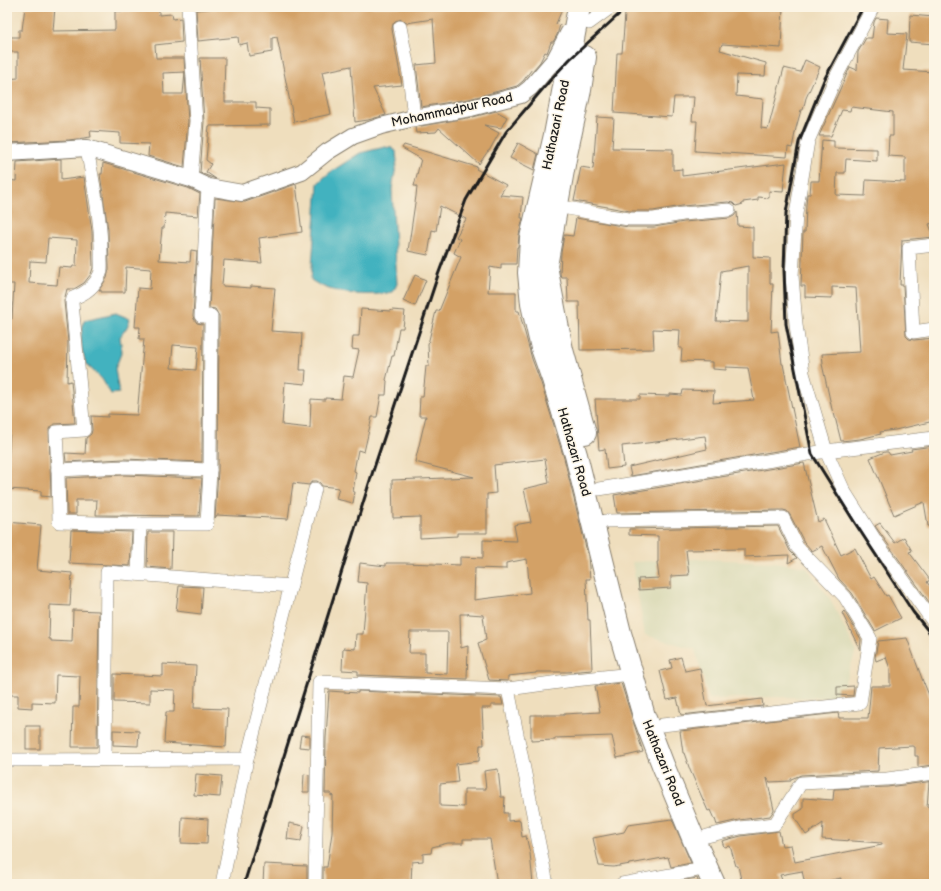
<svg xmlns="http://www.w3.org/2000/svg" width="941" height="891" viewBox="0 0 941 891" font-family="'Balsamiq Sans',sans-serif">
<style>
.built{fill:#deddbb}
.water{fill:#43b2bf;stroke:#30676e}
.building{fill:#d3a166;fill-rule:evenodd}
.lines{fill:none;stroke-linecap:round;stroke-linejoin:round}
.minor-casing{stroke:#867d6c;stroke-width:14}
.tertiary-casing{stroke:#867d6c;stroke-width:18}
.trunk-casing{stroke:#867d6c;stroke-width:24}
.minor{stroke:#fff;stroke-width:13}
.tertiary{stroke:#fff;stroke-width:16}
.trunk{stroke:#fff;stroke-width:22}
.rail{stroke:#1c1c1c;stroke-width:3}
.labels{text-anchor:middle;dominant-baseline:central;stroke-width:3;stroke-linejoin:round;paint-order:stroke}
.street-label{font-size:13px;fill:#1c1c1c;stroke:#fcf5e5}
</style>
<rect width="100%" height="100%" fill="#fcf5e5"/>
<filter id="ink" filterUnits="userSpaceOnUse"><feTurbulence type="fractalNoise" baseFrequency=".025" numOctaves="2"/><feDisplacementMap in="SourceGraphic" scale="8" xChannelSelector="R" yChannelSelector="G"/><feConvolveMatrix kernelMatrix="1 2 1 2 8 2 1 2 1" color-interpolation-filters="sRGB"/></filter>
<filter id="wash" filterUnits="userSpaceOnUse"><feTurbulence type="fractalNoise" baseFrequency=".012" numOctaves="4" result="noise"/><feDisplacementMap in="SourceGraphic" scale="16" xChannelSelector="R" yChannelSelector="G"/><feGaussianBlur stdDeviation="0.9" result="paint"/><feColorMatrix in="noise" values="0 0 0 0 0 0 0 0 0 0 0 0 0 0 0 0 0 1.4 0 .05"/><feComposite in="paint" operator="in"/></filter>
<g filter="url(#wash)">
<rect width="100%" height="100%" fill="#efdebd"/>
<path class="built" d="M697,559l76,3 33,5 23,30 27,54 -17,47 -68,-1 -62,2 -14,-50 -50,-14 -13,-73z"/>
<g class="water">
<path d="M385,147l7,1 4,3 1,10 -5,28 5,95 -4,8c-25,5 -61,3 -82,-12l7,-97 11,-10 31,-20z"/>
<path d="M116,313l14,6 -3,8 -7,10 2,14 -7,18 4,24 -8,1 -9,-15 -16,-15 -4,-14 -1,-14 3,-16z"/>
</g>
<g id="blocks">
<g class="building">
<path d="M25,7h30l-2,24 62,-1v-19h22v-1l22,-1v6l13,-1 1,5 8,-1 1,24 -27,3 1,13h28l4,63 -4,46 -36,-11 1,-12 -29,-1v-10l-30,-2 1,6 -22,3 -62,3v-64l11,-1v-26h-10v-15h11v-7h3zM185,72l-2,22h-19l-1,-21z"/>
<path d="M218,7h345l-7,17 4,1 -3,10 -4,7h-2l-4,11 -2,-1 -5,10 -7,8 -1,-1 -9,12 -6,5 -48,13 -48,8 -5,-42 20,-2 -3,-44 -27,4 -4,-4 -7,2 -2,3 -1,5 10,56 -29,3 13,27 -18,5 -13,2 -4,-56 -29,6 9,42 -37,8 -17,-85 -5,1v14l-23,4 -2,-13 -8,2 -1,-8 -40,4 -2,-31 22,-2z"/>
<path d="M634,7h149l-2,41 -59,-4 -2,6 46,13 -1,13 -28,-1 -1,21 27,3 -2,29 7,1 16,-61 16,4 5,-12 15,7 -14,31 -3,12h-2l-5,18 -4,20 -4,-1 -1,10 -92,-6 2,-30h-5l2,-24h-20l-2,20 -58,-4 3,-60h5l3,-39z"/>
<path d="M910,15l24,2v27l-25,-2z"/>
<path d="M876,18l12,1 -1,14 20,1 -4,36 31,2v151l-5,1 5,13 -32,3 -2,45h3l3,51 3,3 5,1 20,-2v83l-39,9 -15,2 1,2 -21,5 -19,2 -7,-28 -1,1 -11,-50 1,-1 -1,-9 38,-2 -4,-64 -24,-1v11l-27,-1v-11h-4l2,-54h2l1,-27 1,-11h3l1,-13h8l3,-41 12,1v7l43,1v12l-31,-2 -1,14h-8l-1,22 29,1 1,-16 39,2v-25l-17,-1 1,-20h4v-24l-42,-5 -1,4 -8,-1 -11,26h-12l31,-69 7,3 1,-18 8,-14h6l2,-16z"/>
<path d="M200,58h25l-1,36h1v8h31v6l14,1v16l-61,1 -3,34 5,4 -5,8 10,7 -16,-6 4,-51z"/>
<path d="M496,111l11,6 -6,11 -17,-3 15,8 -10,18h-1l-9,13 -40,-36 -3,4 -20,1 -1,-6 58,-10z"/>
<path d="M597,117l17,1 -2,30 61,1v21l9,-1v7l104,-13 -3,29 -14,-1v7l-11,-1v3l-15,2v2l-7,2 -3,-3 -5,-1 -46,4 -29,5h-23l-56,-10 7,-34 12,2z"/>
<path d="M518,143l20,11 -4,16 -24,-12z"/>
<path d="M404,145l73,22 -1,2 30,16 -6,10 23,2 -2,21h2l-4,17 -1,12h-1l-1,17h-15v5l-11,-2 -2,25h28v19h3l13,48 9,24 23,75 24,98 2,23h-4l2,41h2l2,50 -25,2h-31v1l-28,3v5l-19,-1 -11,-37 8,-3 -3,-25 -14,-1 -1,-2v2h-8l1,34 7,-2 -1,33 -109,-4v-4l-16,-1 1,-22 12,1 1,-15h7l4,-51 -9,-1 2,-19 26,3v-3h19l55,2v-8l23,1v-18l34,1 -3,-16 17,-3 -7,-33 25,-6 -4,-24 -51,6 2,28 -9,1v39h-30v3l-37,2v-21l-27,1 -1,-38 82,-3 -59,-15 11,-46h-7l1,-19h3l3,-31h3l-1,-22 8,-33h3l22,-54 -7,-4 6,-14 -4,-2 10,-18 -26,-13 -4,25 -4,-1 -4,25 -20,-4 8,-55 1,-10h-3l7,-27 -19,-11zM527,559l3,34 -56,7 1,-32 31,1v-6zM410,632h38l-1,42 -22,-1v-20h-16z"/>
<path d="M61,159v21l23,-3 8,54 1,37 -2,6 -7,9 -10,6h-7l-3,12 4,41 -1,40 4,-1 4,42 -20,1 -4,2 -2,3 2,68 -10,-1v-5l-34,-2 3,-61h-3v-109h5l2,-35h-7v-36l2,-26h-2v-42l9,1 1,-19zM48,238l29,2 -1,26h-3l-1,2 -13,-1 -2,18 -28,-2 1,-22 16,1z"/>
<path d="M103,163l85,25 12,6 -2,22 -33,-3 -1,15h-2l-3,32 31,2 1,-12 6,1 -4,65 1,3 3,4 6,1 -1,138 -78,-3 -58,3 -1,-9 20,1 1,-16 5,-4 1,-4 -1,-14 17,1v-3l29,1 7,-76h-5l1,-12h-5l3,-39 12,1 1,-20 -25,-2 -1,25h-24v-2h-2l8,-12 2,-9 -1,-39 -8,-56h2zM173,345l25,2 -2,23 -25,-2z"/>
<path d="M296,184l6,48 -43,6 3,25 -38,-3 -2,26 29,2v-2l24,2 -4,43 31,2 -2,37h6l-1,14 -20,-2 -3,43 28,3 1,-29 14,1v-2l16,1 3,-23 9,1 6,-27 -7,-1 1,-13h6l2,-27 30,2 1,-1 13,1 -2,17h-4l-5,28h-2l-6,24 1,1 -1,14h-5l-4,22h-5l-8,35 -6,-2 -4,21 2,1 -3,20h2l-2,11 -17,-4 3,-11 -17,-2 -2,-3 -3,-2h-5l-3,4 -16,-2 -5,36 -71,-4 -2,3 3,-48 1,-154 -4,-7 -6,-1 6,-110 30,4z"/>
<path d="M737,212l1,14 15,1v30l17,1v26h3l-2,48 7,-1 4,33h1l17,83 -169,29 -2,-9 78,-18 -2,-13 -83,10 2,21 -17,2 -2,-20 -6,1 -4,-51h45v-4l30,1v-2l12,1 1,-5 31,1 -1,12 41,-3 -6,-32 -22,-1v3l-13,-1v-7l-32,-1 1,-13h-3l1,-18 -27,-1 1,20 -74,1 -1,-48h-11l-1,-25h-6l-1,-3 1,-21 3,-18 9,1 3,-18 52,9h26l30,-5 46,-4 4,-2zM748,266v56l-32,-1 5,-50z"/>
<path d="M415,275l11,5 -11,26 -12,-5z"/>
<path d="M934,446v2h-4l4,26v52h-6l-4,-24 -30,13 -24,-57 15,-6h3l2,3 22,-4 -1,-2z"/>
<path d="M804,463l14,59 6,-3 17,36 14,-7 16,31 3,-2 12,19 2,-1 13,23 -26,13 -23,-38 -13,-14 -17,-33 -10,5 -8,-9 -14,-27 -3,-4 -4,-1 -166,3 -3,-18z"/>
<path d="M124,475l78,3 -3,38 -103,-1 1,-15h-21v14h-9l-1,-36z"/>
<path d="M7,522l34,3 -4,45 35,3 -2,33 -20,-1 -1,34h2v2l21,1 1,-32 26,1 -2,136h-25l1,-40h6l1,-31 -24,-1 -1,28 -23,-1v6l-14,-1v-12h-11z"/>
<path d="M880,523l15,20 9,-6 8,14 -3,1 21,28 -3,2 7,10v17l-59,-83z"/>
<path d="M778,526l12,25 7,7 -9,5 1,-8 -45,2v-8l-58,1 3,25 -18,1v12l-32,2 -1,-11 21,-1 -2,-16h1v-26l-29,-1v-6z"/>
<path d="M71,530l61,2 -2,34 -61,-3z"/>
<path d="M148,532h24l-1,37 -24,-2z"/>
<path d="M179,586l24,1 -2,27 -25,-3z"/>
<path d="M844,611l17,28 -1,11 -18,-37z"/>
<path d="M907,638l17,46v-1l7,17h3l-1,65 -15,2v-11h-3v-9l-3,-1 -33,2 -1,23 -77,4 -10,4v2l-21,1 -3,-4 7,32 -4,6 -31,4 -22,5 -2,-6h-1l-4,-9 -2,1 -18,-41 -6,-17h-1l-3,-22 158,-18 1,5h29l3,-32h19v-17l-4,-12 -10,4 -1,-4 3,-16z"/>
<path d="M681,657l4,14 15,-3 7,38 55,-7 1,7 -82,9 -4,-17 -10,2 -7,-29 12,-3 -2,-8z"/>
<path d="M163,664l33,2 -2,42 34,1 -2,38 -62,-4 2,-31h8l1,-22 -25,-1v14l-36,-1v-28l49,2z"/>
<path d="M621,683l22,69 -26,6 -5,-22 -57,2v2l-24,1v-26h33v-1l36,-2 -5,-26z"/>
<path d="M854,686l-1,10 -16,-1v-8z"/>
<path d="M329,691l29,2v-2l143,6 2,8h-12v3h-9l2,37h-4l-1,16 -23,3 2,18 -18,2v22l24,1v-18h22l-2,-18 14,-2 3,28h4l-1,16h4v8l12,-1 2,17 4,-1 4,17 3,31h-36l-7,-45h-27v4h-15l-16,4 -1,6 -8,1v7l-11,1 -1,22h-88v-17h4l5,-34 1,-38 -2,1v-3h-6l1,-55z"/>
<rect x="26" y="726" width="14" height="23"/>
<path d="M113,730l26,1 -1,15 -25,-1z"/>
<path d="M301,735l9,1v12l-11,-1z"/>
<path d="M196,774l26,2 -2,21 -26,-2z"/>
<path d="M304,774l5,1v17h-6z"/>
<path d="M934,781l-5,1 -2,25 7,1v76h-79l-15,-1 1,-5 -28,6h-8l-3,-13 -22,4 2,5 -3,1v3h-37l-4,-18h-2l-6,-20 -6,1 -2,-6 19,-5 38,-5 3,15 9,-1 4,17 87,-17v-2l-60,-4 1,-16 -17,12 -11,-17v-4l8,-5v-11l30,2 1,-11 53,-2z"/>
<path d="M182,817l26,2 -1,25 -26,-1z"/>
<path d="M672,819l19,44 -20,4 -3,-10 -54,10 -15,-1 -6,-28 31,-6 4,-7z"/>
<path d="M289,823l15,3 -3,15 -14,-2z"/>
<path d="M264,864l43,2v18h-44z"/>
<path d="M697,878l2,6h-25v-2z"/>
</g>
</g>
</g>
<g filter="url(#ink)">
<use href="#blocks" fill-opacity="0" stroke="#867d6c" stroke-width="1"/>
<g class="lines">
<g class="minor-casing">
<g id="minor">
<path d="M188,7l8,114 -5,58"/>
<path d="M873,7l-37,70 -28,64 -12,73 -4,62 4,49 7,48 23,78 18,40 31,49 59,83"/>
<path d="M589,23l22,-16"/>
<path d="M400,27l9,46 5,45"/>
<path d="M87,148c6,36 15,74 14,110 0,5 1,12 -1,16 -5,12 -15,20 -27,24l-1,5 12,127 -28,2 2,38 1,52 81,2 -2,50"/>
<path d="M557,206l52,10 20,3h25l29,-5 46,-4"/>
<path d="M934,245l-25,3 4,84 21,-3"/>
<path d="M58,470l66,-3 86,3 1,-154h-10l7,-129"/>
<path d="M599,489l227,-38 108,-13"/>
<path d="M605,521l178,-3 14,29 48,50 25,41 -10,65 -198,22"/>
<path d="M140,524h67l3,-54"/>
<path d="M508,689l39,195"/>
<path d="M105,759l2,-187 184,14"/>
<path d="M7,760l240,-1"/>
<path d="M707,836l33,-8 35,-4 26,-41 86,-4 47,-6"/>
<path d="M222,884l25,-125 68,-270"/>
<path d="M315,884l4,-202 189,7 66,-9 58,-6"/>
<path d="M622,884l86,-16"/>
</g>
</g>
<g class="tertiary-casing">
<path id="tertiary" d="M7,153l80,-5 104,31 17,8 34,6 60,-21 25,-20 26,-16 28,-10 33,-8 57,-10 50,-13 9,-7 25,-29 14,-27"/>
</g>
<g class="trunk-casing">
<g id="trunk">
<path d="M579,7l-24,128 -24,103 -2,35 3,31 10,44 11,31 23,76 44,178 24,83 19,49 31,75 20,44"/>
<path d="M585,433l-23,-83 -16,-84 19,-107 15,-69 5,-33"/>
</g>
</g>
<use href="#minor" class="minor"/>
<use href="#tertiary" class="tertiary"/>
<use href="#trunk" class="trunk"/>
<g class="rail">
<path d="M863,7l-39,73 -25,62 -13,71 -2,57 2,54 26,130 43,69 58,89 21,26"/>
<path d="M244,884l129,-413 65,-196 28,-75 40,-68 47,-55 17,-18 57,-52"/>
</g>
</g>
</g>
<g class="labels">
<g class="street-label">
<text transform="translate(452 110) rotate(-12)">Mohammadpur Road</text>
<text transform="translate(556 125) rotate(-78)">Hathazari Road</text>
<text transform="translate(574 452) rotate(74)">Hathazari Road</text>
<text transform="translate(663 763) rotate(68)">Hathazari Road</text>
</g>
</g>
<rect width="941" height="891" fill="none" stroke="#fcf5e5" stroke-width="24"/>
</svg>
